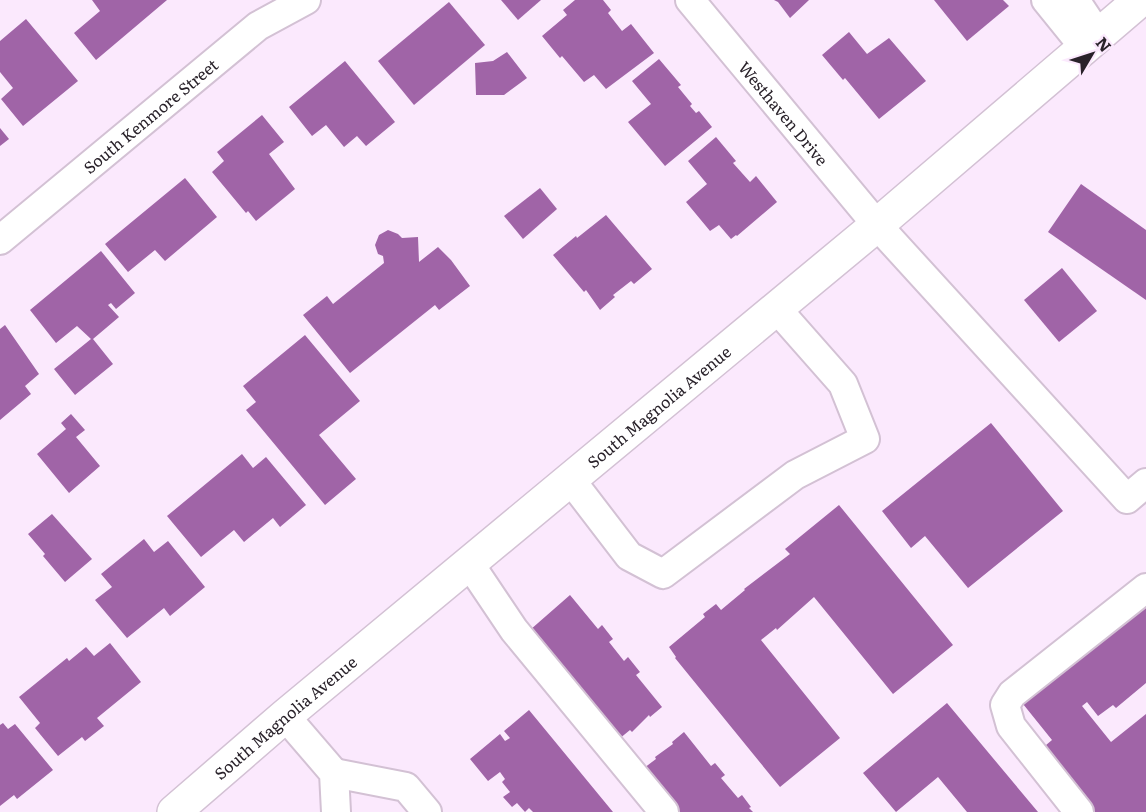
<svg xmlns="http://www.w3.org/2000/svg" width="1146" height="812" viewBox="0 0 1146 812" font-family="Literata,serif">
<style>
.building{fill:#a064a7}
.lines{fill:none;stroke-linecap:round;stroke-linejoin:round}
.minor-casing{stroke:#d3c1d4;stroke-width:32}
.major-casing{stroke:#d3c1d4;stroke-width:36}
.minor{stroke:#fff;stroke-width:28}
.major{stroke:#fff;stroke-width:33}
.labels{text-anchor:middle;dominant-baseline:central;stroke-width:4.5;stroke-linejoin:round;paint-order:stroke}
.street-label{font-size:16px;fill:#29222a;stroke:#fbe9fd}
</style>
<rect width="100%" height="100%" fill="#fbe9fd"/>
<g class="building">
<path d="M92,0h75l-71,60 -22,-27 26,-22z"/>
<path d="M501,0h40l-23,20z"/>
<path d="M575,0h28l8,10 -3,3 14,18 9,-7 23,29 -48,36 -12,-14 -10,7 -22,-26 -2,2 -18,-22 25,-21 -4,-5z"/>
<path d="M774,0h35l-19,18 -12,-16z"/>
<path d="M934,0h69l6,6 -42,35z"/>
<path d="M449,2l36,43 -71,60 -36,-44z"/>
<path d="M26,19l52,62 -55,45 -22,-27 12,-11 -13,-16v-31z"/>
<path d="M849,32l18,22 22,-16 37,43 -47,38 -34,-41 -2,2 -21,-25z"/>
<path d="M507,52l20,26 -23,17h-28l-1,-32 18,-2z"/>
<path d="M659,59l22,26 -3,2 14,17 -2,2 6,7 3,-2 13,16 -47,39 -37,-44 23,-18 -19,-23z"/>
<path d="M345,61l50,61 -29,24 -9,-10 -13,11 -18,-22 -14,11 -23,-29z"/>
<path d="M262,115l22,27 -15,12 26,35 -39,32 -8,-10 -2,2 -34,-41 12,-11 -7,-9z"/>
<path d="M0,128l9,11 -9,7z"/>
<path d="M716,137l20,24 -3,2 17,19 6,-6 21,26 -40,34 -1,-1 -5,4 -12,-14 -9,6 -24,-29 21,-18 -19,-23z"/>
<path d="M185,178l32,39 -52,44 -10,-11 -27,22 -23,-28z"/>
<path d="M1081,184l65,46v70l-98,-68z"/>
<path d="M540,188l17,21 -34,30 -19,-23z"/>
<path d="M606,215l46,54 -18,15 -3,-3 -18,14 2,2 -15,13 -14,-20 -2,2 -31,-37 23,-19 1,2z"/>
<path d="M388,230l10,4 4,4 16,-1 1,25 19,-15 13,13 19,26 -31,24 -4,-5 -85,68 -47,-58 24,-19 6,8 51,-41 -1,-7 -5,-2 -3,-9 4,-10z"/>
<path d="M101,251l34,42 -19,16 -5,-6 -3,2 11,12 -26,22 20,25 -38,31 -21,-26 37,-30 -14,-13 -21,17 -26,-33z"/>
<path d="M1062,268l35,43 -38,31 -35,-42z"/>
<path d="M5,325l34,49 -14,12 6,8 -31,26v-91z"/>
<path d="M305,335l55,66 -41,34 37,44 -31,26 -79,-95 10,-8 -13,-16z"/>
<path d="M71,414l14,16 -9,7 24,29 -31,27 -32,-39 29,-25 -5,-6z"/>
<path d="M991,423l72,88 -95,77 -43,-52 -14,12 -29,-37z"/>
<path d="M242,454l11,14 13,-11 40,48 -26,22 -7,-9 -29,24 -10,-12 -33,27 -34,-41z"/>
<path d="M839,505l114,140 -60,49 -79,-97 -37,33 -1,-2 -15,12 79,98 -60,49 -105,-129 1,-1 -7,-10 36,-30 -2,-3 13,-10 5,6 24,-20 -1,-1 46,-35 -5,-5z"/>
<path d="M52,514l40,45 -27,23 -22,-26 2,-2 -17,-20z"/>
<path d="M144,539l10,13 14,-11 37,46 -35,29 -6,-8 -37,30 -32,-38 17,-13 -11,-13z"/>
<path d="M570,595l28,34 4,-4 11,14 -4,3 15,19 4,-4 12,15 -4,3 26,32 -12,10 -1,-2 -17,17 -2,-2 -11,9 -89,-109z"/>
<path d="M1146,601v82l-30,25 -3,-3 -15,11 -11,-14 -5,4 29,36 35,-28v98h-56l-51,-61 13,-11 -33,-41z"/>
<path d="M110,643l31,39 -44,36 7,8 -19,15 -3,-4 -24,19 -23,-28 5,-5 -21,-26 48,-39 2,3 17,-14 8,9z"/>
<path d="M947,703l91,109h-71l-29,-35 -42,35 -33,-39z"/>
<path d="M529,710l84,102h-80l-4,-4 -4,4 -8,-9 -5,4 -9,-10 7,-5 -8,-10 3,-3 -5,-7 -12,9 -18,-22 30,-25 5,7 5,-3 -6,-7z"/>
<path d="M3,723l5,6 7,-5 38,46 -36,29 -3,-4 -14,11v-81z"/>
<path d="M684,732l27,34 4,-3 10,12 -4,3 17,20 4,-3 9,12 -2,1 4,4h-75l-34,-44 12,-9 -1,-2 18,-13 -1,-2z"/>
</g>
<g class="lines">
<g class="minor-casing">
<g id="minor">
<path id="s1" d="M690,0l187,225 250,274 19,-16"/>
<path d="M1046,0l38,47"/>
<path d="M1075,0l24,36"/>
<path id="s2" d="M0,240l258,-214 48,-26"/>
<path d="M570,479l59,77 34,18 132,-99 70,-36 -22,-55 -67,-76"/>
<path d="M469,563l45,67 150,182"/>
<path d="M285,716l49,57 2,39"/>
<path d="M334,773l72,14 21,25"/>
<path d="M1079,812l-68,-86 -6,-21 7,-11 134,-106"/>
</g>
</g>
<g class="major-casing">
<g id="major">
<path id="s3" d="M174,812l111,-96 592,-491 263,-225"/>
</g>
</g>
<use href="#minor" class="minor"/>
<use href="#major" class="major"/>
</g>
<g class="labels">
<g class="street-label">
<text stroke="none"><textPath href="#s1" startOffset="147">Westhaven Drive</textPath></text>
<text stroke="none"><textPath href="#s2" startOffset="195">South Kenmore Street</textPath></text>
<text stroke="none"><textPath href="#s3" startOffset="632">South Magnolia Avenue</textPath></text>
<text stroke="none"><textPath href="#s3" startOffset="146">South Magnolia Avenue</textPath></text>
</g>
</g>
<g transform="translate(1092 54) rotate(51)" stroke="#fbe9fd" stroke-width="4.5" paint-order="stroke">
<path d="M0-4.5L10 22L0 15L-10 22Z" fill="#29222a"/>
<text y="-9" font-size="16" font-weight="bold" text-anchor="middle" fill="#29222a">N</text>
</g>
</svg>
